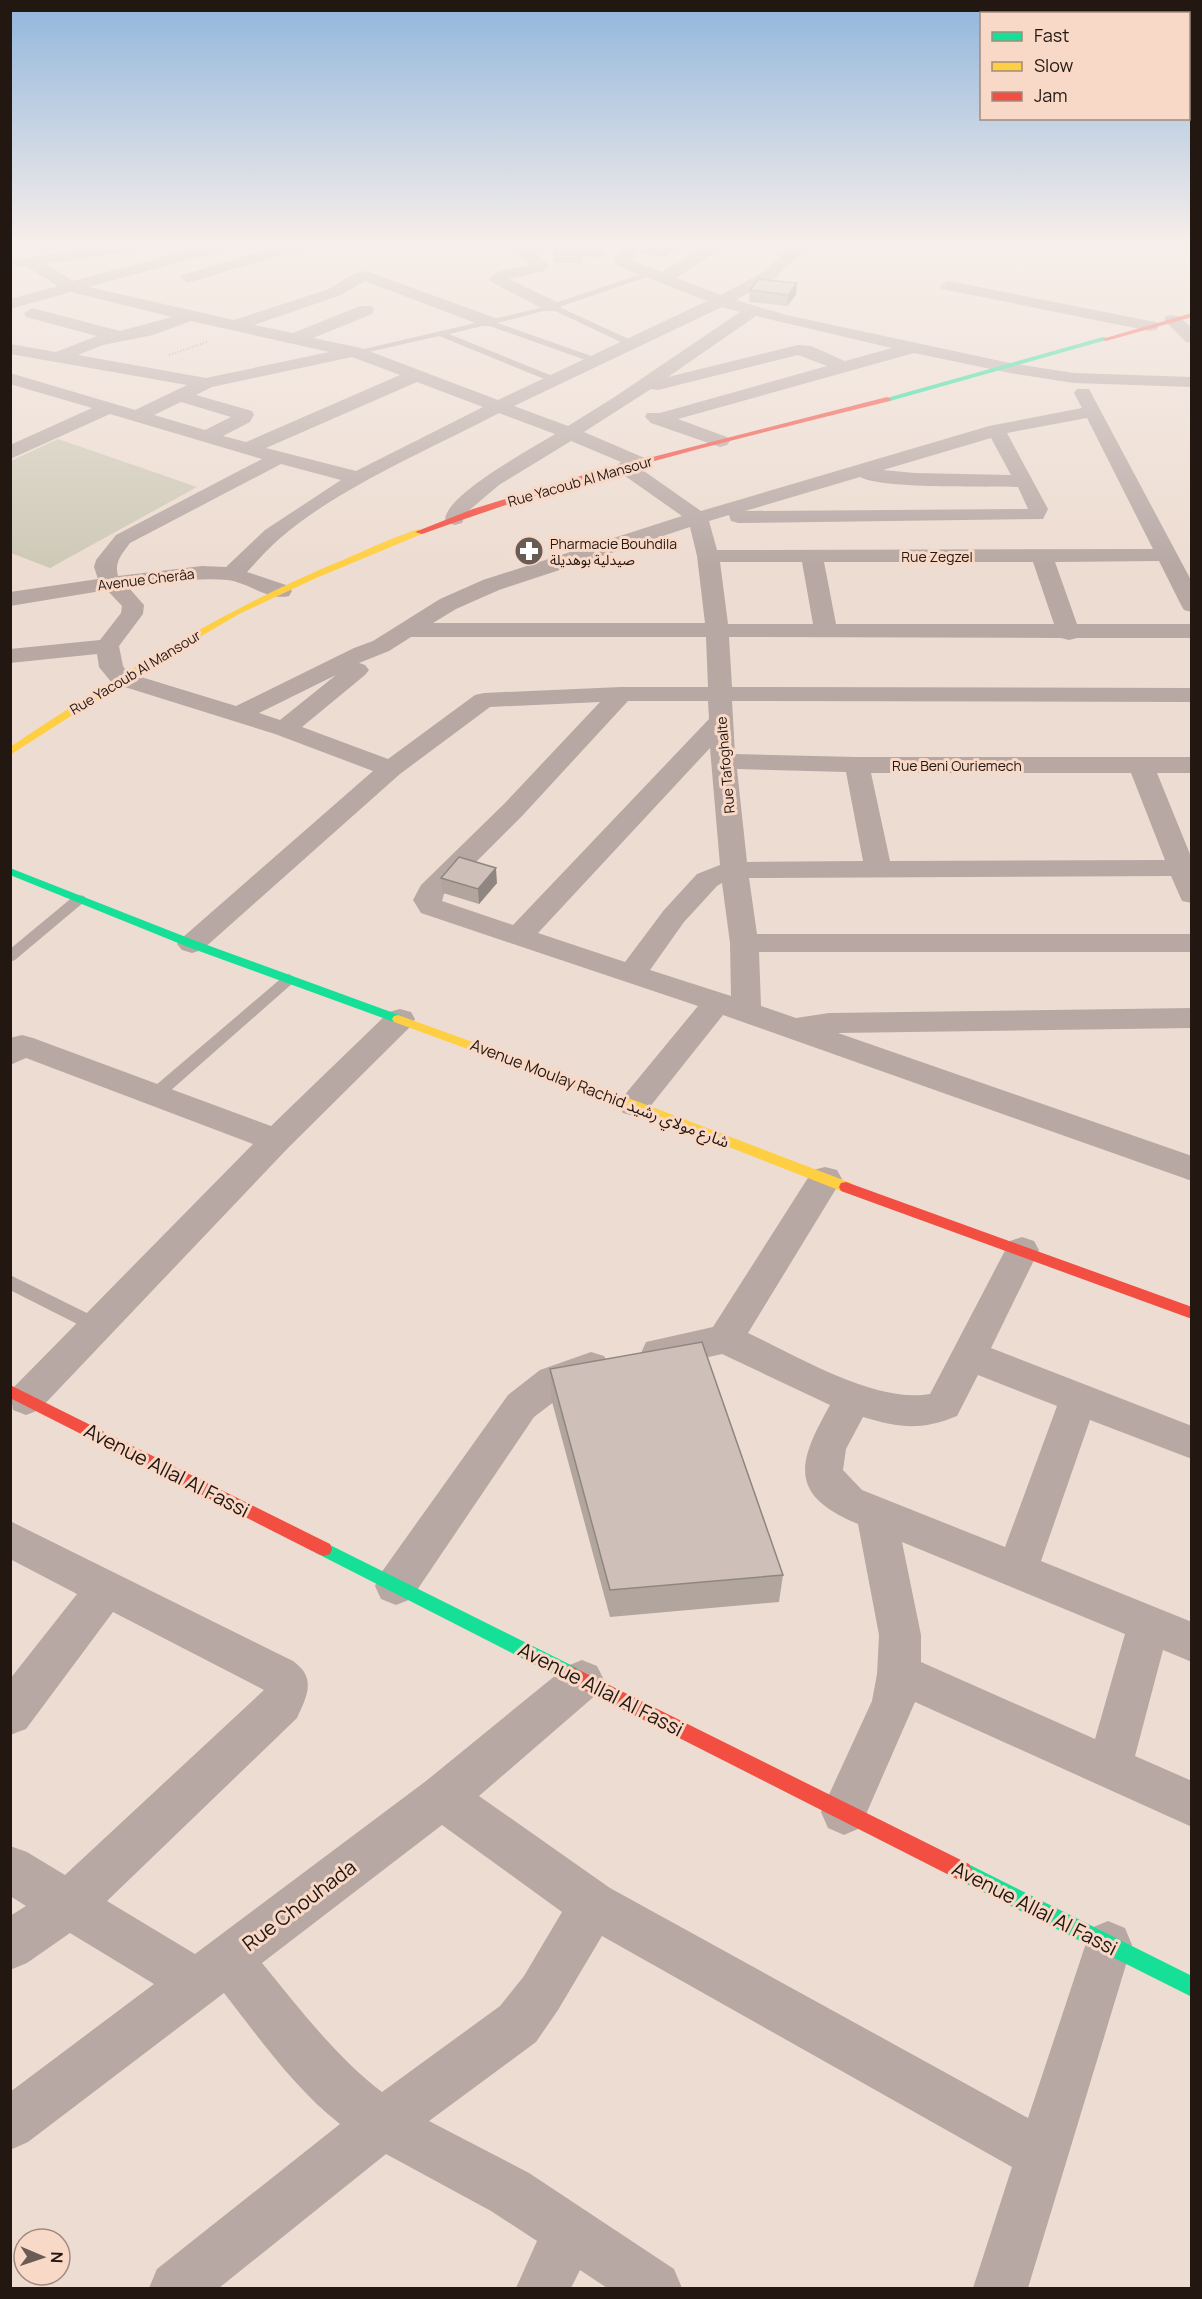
<svg xmlns="http://www.w3.org/2000/svg" width="1202" height="2299" viewBox="0 0 1202 2299" font-family="Manrope,'Noto Sans Arabic',sans-serif">
<style>
.green{fill:#cec9b7}
.lines{fill:none;stroke-linecap:round;stroke-linejoin:round}
.path{stroke:#aa9e99;stroke-width:2;stroke-dasharray:1 2;stroke-linecap:butt}
.lane{fill:#b7a8a4;fill-rule:evenodd}
.street{fill:#b7a8a4;fill-rule:evenodd}
.fast{fill:#16e098;fill-rule:evenodd}
.slow{fill:#ffcf43;fill-rule:evenodd}
.jam{fill:#f24e42;fill-rule:evenodd}
.wall{fill:#b1a59e}
.shaded-wall{fill:#908681}
.building{fill:#cec0b8;stroke:#908681;stroke-width:1.5}
.labels{text-anchor:middle;dominant-baseline:central;stroke-width:6;stroke-linejoin:round;paint-order:stroke}
.far-street-label{font-size:14px;fill:#221711;stroke:#f8d8c6}
.far-poi-label{font-size:14px;fill:#221711;stroke:#f8d8c6;text-anchor:start}
.street-label{font-size:16px;fill:#221711;stroke:#f8d8c6}
.near-street-label{font-size:20px;fill:#221711;stroke:#f8d8c6}
</style>
<rect width="100%" height="100%" fill="#eddcd1"/>
<path class="green" d="M58,439l139,48 -147,81 -39,-15v-92z"/>
<g class="lines">
<path class="path" d="M169,355l38,-13"/>
<g class="lane">
<path d="M648,272l7,2 -96,33 72,33v4h-6l-74,-35 -54,14 100,35v4h-6l-104,-37 -38,9 106,43v4h-6l-110,-45 -84,19 -4,-3 185,-43z"/>
<path d="M79,895l5,1 2,3 -2,3 -69,58 -5,2v-13l64,-53z"/>
<path d="M289,974l7,5 -2,3 -133,117h-12l-2,-4 2,-4 135,-115z"/>
<path d="M10,1275l93,46 3,5 -3,5 -6,2 -6,-2 -81,-41z"/>
</g>
<g class="street">
<path d="M101,246h38l-8,5 -85,13 27,17 132,-35h21l-2,4 -135,37 145,33 95,-31 24,-15 13,-3 129,47 2,4 -2,4h-12l-118,-45 -24,14 -87,30 39,8 67,-27h12l2,4 -2,4 -59,24 48,10 137,52 209,-99 -89,-35 -5,-8 13,-12h17l-13,14 32,12 44,-26h19l-49,32 45,17 42,-23 28,-26h17l-33,32 -39,22 50,15 224,48 64,10 118,4v10l-118,-4 -64,-10 -96,-20 -236,66 49,18 3,4 -3,4 -7,2 -69,-24 -6,-6 2,-4h13l167,-47 -29,-11 -140,35 -7,-1 -67,43 63,27 3,4 -3,4 -6,2 60,42 288,-85 93,-18 -8,-15 3,-4h12l103,193v30l-8,-2 -3,-5 -22,-44 -104,1 22,62h115v14h-115l-8,2 -8,-2 -332,-1 3,50 460,1v14l-460,-1 3,53 122,3h335v16h-35l35,86v44l-10,-2 -11,-25 -422,2 8,56h435v18h-433l2,54 35,12 33,-5 363,-5v20l-354,5 354,123v25l-469,-166 -78,98 -11,3 -11,-3 -5,-8 5,-8 75,-91 -277,-93 -8,-13 8,-15 84,-82 95,-101 -110,5 -90,67 -198,176 -10,3 -10,-3 -5,-6 5,-6 191,-167 -98,-37 -163,-51 -13,-16 -2,-13 -87,9v-14l90,-9 21,-27 1,-7 -15,-16 -97,16v-14l88,-13 -4,-12 2,-7 20,-25 146,-76 -152,-45 -100,45v-14l82,-37 -82,-24v-11l125,37 52,-25 -177,-31v-10l46,8 41,-16 -71,-19 -2,-4 8,-5 88,23 52,-14 -101,-25 -61,17v-10l48,-13 -30,-19 -13,-1 -2,-3 2,-3zM722,307l18,5 -127,86 -45,28 -54,-20zM756,316l136,32 -47,13 -34,-15 -13,-1 -130,32zM191,321l138,31 -123,26 -128,-23 25,-10 50,-10zM352,357l48,18 -154,67 -23,-6 27,-14 4,-7 -2,-4 -56,-16 16,-8zM417,382l66,25 -127,64 -90,-23zM181,402l50,15 -26,13 -51,-15zM499,413l56,21c-24,15 -107,59 -110,85l3,4 7,2 7,-2 4,-10 33,-28 72,-44 50,21 -6,5 3,4 64,45 -199,64 -43,19 -67,42 -19,7 -118,58 -108,-33 -5,-7 -4,-20 24,-32 1,-9 -15,-17c32,-4 65,-11 98,-8 21,2 41,21 62,16l3,-5 -3,-5 -42,-14c10,-11 21,-23 32,-33 60,-52 150,-89 220,-126zM1087,418l66,131 -436,1 -8,-29 20,-6 2,6 7,2 305,-4 5,-10 -41,-76zM991,438l20,37 -96,-2 -32,-3zM281,464l60,16 -76,50 -39,37 -24,-1 -84,10c-4,-14 4,-22 12,-33zM860,477c20,12 128,9 158,10l10,22 -283,2zM690,527l7,29 8,67h-272l23,-14 43,-19zM720,562h82l11,62h-85zM824,562h209l21,62h-218zM411,637h295l2,50h-87l-137,6 -9,2 -87,64 -86,-32 63,-52 4,-5 -4,-5 -6,-2 30,-12zM336,675l-56,45 -21,-7zM628,701h80l1,18 -196,206 -71,-24 2,-7 79,-79zM710,748l10,117 -23,9 -33,36 -39,52 -87,-29zM737,769l109,3 17,89 -116,1zM871,773h260l34,87 -275,1zM722,883l8,60 1,53 -81,-26 34,-48 33,-36z"/>
<path d="M280,246l21,1 -3,3 -104,31 -6,2 -8,-5 2,-3z"/>
<path d="M508,246h18l21,16 2,3 -4,6 -36,8 50,24 2,4 -2,4h-12l-56,-29 -2,-3 8,-7 34,-7z"/>
<path d="M948,281l202,40 6,1 3,4 -3,4 -6,1 -208,-42 -2,-3z"/>
<path d="M1172,315l6,1 14,12v15l-6,-1 -22,-22 2,-4z"/>
<path d="M400,1009l11,3 4,7 -4,7 -123,122 -249,262 -13,5 -13,-5 -3,-18 3,-4 240,-244 -227,-86 -16,7v-27l12,-3 11,3 238,88 118,-114z"/>
<path d="M825,1167l12,3 5,9 -94,154c49,23 128,71 182,61l80,-153 12,-4 12,4 5,9 -48,98 201,78v33l-102,-39 -49,141 151,61v40l-29,-12 -28,106 57,25v46l-277,-125 -55,126 -16,7 -16,-7 -7,-16 51,-111 5,-27 2,-39 -21,-111c-71,-29 -60,-62 -28,-119l-108,-51 -63,14 -13,-4 -5,-11 5,-11 67,-15 100,-157zM978,1375l79,31 -52,141 -143,-57 -19,-20 3,-21 17,-32c37,11 57,14 94,-1zM902,1542l223,92 -30,105 -174,-77v-27z"/>
<path d="M591,1352l13,4 6,11 -6,11 -37,14 -33,25 -123,182 -15,6 -15,-6 -6,-13 6,-13 127,-178 32,-25z"/>
<path d="M10,1521l283,140c24,17 14,35 4,57l-190,183 88,53 231,-173 141,-115 15,-6 15,6 7,14 -7,14 -118,102 131,92 418,230 63,-190 17,-7 17,7 7,17 -104,343h-55l39,-121 -410,-231 -44,74 -22,32 -107,79 100,52 145,96 8,19h-75l-27,-18 -9,18h-55l21,-47 -46,-30 -105,-57 -167,134h-70l8,-19 183,-145c-46,-36 -80,-85 -116,-131l-196,149 -18,8v-58l144,-108 -84,-51 -43,30 -17,7v-54l16,-10 -16,-10v-50l17,6 38,23 199,-185 -151,-78 -87,117 -16,6v-56l67,-85 -67,-35zM442,1825l120,87 -38,64 -24,30 -118,86c-47,-36 -82,-83 -120,-129z"/>
</g>
<g class="fast">
<path d="M1103,337l7,2 -220,62 -7,-2z"/>
<path d="M10,868l186,73 206,75 2,3 -2,3h-8l-206,-75 -178,-72z"/>
<path d="M324,1542l253,126 3,6 -3,6 -6,2 -6,-2 -247,-126 -2,-5 2,-5z"/>
<path d="M962,1861l230,115v21l-237,-119 -3,-7 3,-7z"/>
</g>
<g class="slow">
<path d="M419,529l4,3 -1,2 -106,44 -77,36 -101,59 -128,82v-8c107,-71 214,-138 333,-187 25,-11 50,-23 76,-31z"/>
<path d="M398,1015l241,87 212,81 2,4 -2,4h-10l-212,-83 -235,-86 -2,-3 2,-3z"/>
</g>
<g class="jam">
<path d="M1192,313v4l-86,24 -4,-2z"/>
<path d="M887,397l4,2 -1,2c-158,39 -315,77 -468,133l-7,-2 58,-23 117,-36z"/>
<path d="M846,1182l346,125v12l-351,-128 -2,-4 2,-4z"/>
<path d="M10,1385l320,159 2,5 -2,5 -6,2 -6,-2 -308,-156z"/>
<path d="M571,1666l398,198 3,7 -3,7 -7,3 -7,-3 -390,-198 -3,-6 3,-6z"/>
</g>
</g>
<g class="wall">
<path d="M555,246h50l-1,12 -22,-1 -1,6h-26l-1,-11z"/>
<path d="M640,246h37l-14,11 -23,-4z"/>
<path d="M750,290l46,5 -9,11 -38,-4z"/>
<path d="M441,878l56,5 -18,21 -36,-11z"/>
<path d="M550,1369l233,206 -4,27 -169,15 -59,-219z"/>
</g>
<g class="shaded-wall">
<path d="M663,246h14l-14,11z"/>
<path d="M797,283l-1,12 -9,11 1,-11z"/>
<path d="M496,868l1,15 -18,21 -1,-15z"/>
</g>
<g class="building">
<path d="M555,246h26v6h-27z"/>
<path d="M758,279l39,4 -9,12 -38,-5z"/>
<path d="M459,857l37,11 -18,21 -37,-11z"/>
<path d="M702,1342l81,233 -173,15 -60,-221z"/>
</g>
<linearGradient id="sky" x2="0" y2="1"><stop stop-color="#91b6dc"/><stop offset="0.43" stop-color="#f7efea"/><stop offset="1" stop-color="#f7efea" stop-opacity="0"/></linearGradient>
<rect width="1202" height="568" fill="url(#sky)"/>
<defs>
<g id="pharmacy-disc" transform="scale(1.5)"><circle r="9.5" fill="#695c54" stroke="#f8d8c6"/><path d="M-2-6h4v4h4v4h-4v4h-4v-4h-4v-4h4Z" fill="#fff"/></g>
</defs>
<g fill-rule="evenodd">
<use href="#pharmacy-disc" x="529" y="551"/>
</g>
<g class="labels">
<g class="far-street-label">
<text transform="translate(580 481) rotate(-16)">Rue Yacoub Al Mansour</text>
<text x="937" y="556">Rue Zegzel</text>
<text transform="translate(146 579) rotate(-7)">Avenue Cherâa</text>
<text transform="translate(135 672) rotate(-31)">Rue Yacoub Al Mansour</text>
<text transform="translate(725 765) rotate(-95)">Rue Tafoghalte</text>
<text x="957" y="765">Rue Beni Ouriemech</text>
</g>
<g class="far-poi-label">
<text x="550" y="543">Pharmacie Bouhdila<tspan x="550" dy="16">صيدلية بوهديلة</tspan></text>
</g>
<g class="street-label">
<text transform="translate(600 1093) rotate(21)">Avenue Moulay Rachid شارع مولاي رشيد</text>
</g>
<g class="near-street-label">
<text transform="translate(167 1470) rotate(27)">Avenue Allal Al Fassi</text>
<text transform="translate(601 1689) rotate(27)">Avenue Allal Al Fassi</text>
<text transform="translate(299 1905) rotate(-37)">Rue Chouhada</text>
<text transform="translate(1035 1908) rotate(27)">Avenue Allal Al Fassi</text>
</g>
</g>
<rect width="1202" height="2299" fill="none" stroke="#221711" stroke-width="24"/>
<rect x="980" y="12" width="210" height="108" fill="#f8d8c6" stroke="#a28b7e" stroke-width="1.5"/>
<rect x="992" y="32" width="30" height="9" fill="#16e098" stroke="#a28b7e" stroke-width="1.5"/>
<text x="1034" y="42" font-size="18" fill="#221711">Fast</text>
<rect x="992" y="62" width="30" height="9" fill="#ffcf43" stroke="#a28b7e" stroke-width="1.5"/>
<text x="1034" y="72" font-size="18" fill="#221711">Slow</text>
<rect x="992" y="92" width="30" height="9" fill="#f24e42" stroke="#a28b7e" stroke-width="1.5"/>
<text x="1034" y="102" font-size="18" fill="#221711">Jam</text>
<g transform="translate(42 2257) rotate(92)"><circle r="28" fill="#f8d8c6" stroke="#a28b7e" stroke-width="1.5"/>
<path d="M0-4.5L10 22L0 15L-10 22Z" fill="#695c54"/>
<text y="-9" font-size="16" font-weight="bold" text-anchor="middle" fill="#221711">N</text>
</g>
</svg>
